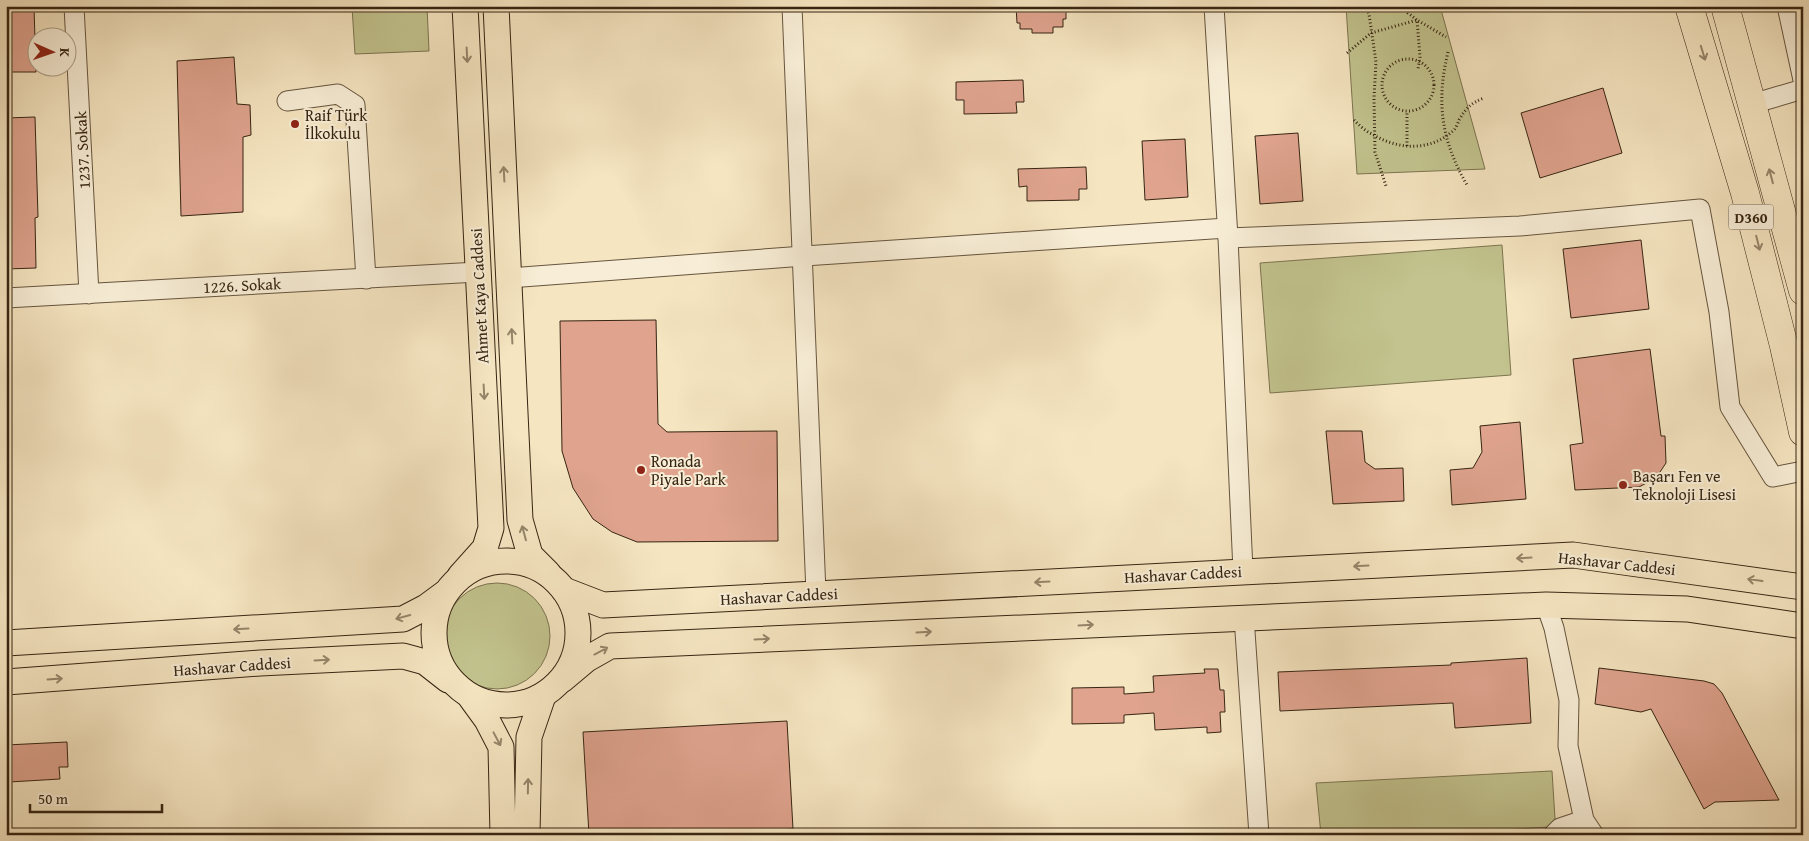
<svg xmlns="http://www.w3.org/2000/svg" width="1809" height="841" viewBox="0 0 1809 841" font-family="'Gentium Book Plus',serif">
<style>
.green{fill:#c2c38e;stroke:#7c7450}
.building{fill:#dfa38e;stroke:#372512}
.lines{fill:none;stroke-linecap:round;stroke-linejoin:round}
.minor-casing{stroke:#66553e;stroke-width:21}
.major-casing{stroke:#372512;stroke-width:27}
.highway-casing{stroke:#372512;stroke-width:29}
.path{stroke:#372512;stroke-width:3;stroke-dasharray:1 2.5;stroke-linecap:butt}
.minor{stroke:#f8eed7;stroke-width:19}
.major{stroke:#f5e5c1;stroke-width:25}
.highway{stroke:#f5e5c1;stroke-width:28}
.oneway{stroke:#96856a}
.poi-dot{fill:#8f2418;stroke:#f8eed7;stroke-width:2}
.labels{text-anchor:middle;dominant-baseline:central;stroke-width:4;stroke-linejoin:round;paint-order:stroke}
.shield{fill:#f8eed7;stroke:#71614d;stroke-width:1}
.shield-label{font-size:15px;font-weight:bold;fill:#372512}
.poi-label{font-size:16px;fill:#372512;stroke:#f8eed7;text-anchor:start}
.street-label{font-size:16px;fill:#372512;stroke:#f8eed7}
</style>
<rect width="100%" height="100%" fill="#f5e5c1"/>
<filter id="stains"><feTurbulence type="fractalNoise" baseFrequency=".004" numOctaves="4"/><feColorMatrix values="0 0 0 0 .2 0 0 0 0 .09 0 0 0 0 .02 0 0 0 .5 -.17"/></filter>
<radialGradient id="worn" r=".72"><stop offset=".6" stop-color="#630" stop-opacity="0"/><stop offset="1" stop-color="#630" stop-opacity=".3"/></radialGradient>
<g class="green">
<path d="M372,6h55l2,45 -74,3 -3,-47z"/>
<path d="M1346,6h94l45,163 -128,5z"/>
<path d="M1502,245l9,130 -241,18 -10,-130z"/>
<circle cx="497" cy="636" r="53"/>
<path d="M1552,771l3,48 -6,8 -122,8h-106l-5,-52z"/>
</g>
<g class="building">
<path d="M1016,6h50v13h-3v8h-10v6h-21v-4h-12v-6h-3z"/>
<path d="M34,7l2,65h-30v-64z"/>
<path d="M234,57l3,47 13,1 1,30 -8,2v75l-62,4 -4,-155z"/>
<path d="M1023,80l1,22h-8l1,11 -53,1v-14h-8v-18z"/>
<path d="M1603,88l19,65 -82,25 -19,-65z"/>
<path d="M35,117l3,100 -3,1 1,50 -30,1v-151z"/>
<path d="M1298,133l5,68 -43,3 -5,-68z"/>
<path d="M1185,139l3,58 -43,3 -3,-59z"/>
<path d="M1086,167l1,22h-8v11l-52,1v-15l-8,1 -1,-18z"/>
<path d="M1641,240l8,69 -78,9 -8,-69z"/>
<path d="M656,320l2,104 9,8 110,-1 1,110 -141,1 -25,-10 -19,-13 -20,-31 -11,-37 -2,-130z"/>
<path d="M1650,349l11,87h4l1,27 -10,15 -17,9 -64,3 -5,-45 13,-2 -10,-84z"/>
<path d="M1520,422l6,77 -74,6 -2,-35 23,-2 9,-16 -2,-26z"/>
<path d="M1326,431h36l3,31 10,7 28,-1 1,33 -71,3z"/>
<path d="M1527,658l4,65 -76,5 -2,-25 -173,8 -2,-39 173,-7v-2z"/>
<path d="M1599,668l105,13 10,3 8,9 57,107 -64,2 -11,7 -53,-100 -10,3 -46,-8z"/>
<path d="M1204,669h14l2,21h4l1,22h-5l1,20 -14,1v-6l-52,3 -1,-17 -30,2v8l-52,1v-36l52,-1v7l30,-2 -1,-16 52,-3z"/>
<path d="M787,721l6,108 -77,6h-127l-6,-103z"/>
<path d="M67,742l1,25h-9l1,12 -51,3v-9h-3v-28z"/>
</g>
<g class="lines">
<g class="minor-casing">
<g id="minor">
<path d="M74,6l15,288"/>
<path d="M792,6l24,587"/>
<path d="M1214,6l14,232 15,333"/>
<path d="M1787,6l16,74"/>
<path d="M287,101l51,-7 17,11 11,174"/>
<path d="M1752,104l51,-15"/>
<path d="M1228,238l292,-12 180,-17 19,103 11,95 43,70 30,-6"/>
<path d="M509,278l295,-22 423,-28"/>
<path d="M6,298l472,-26"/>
<path d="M1546,605l8,23 15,72 -1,46 16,74 10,15"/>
<path d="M1244,617l15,218"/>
<path d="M1553,835l7,-7 24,-8"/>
</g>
</g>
<g class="major-casing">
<g id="major">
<path d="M496,6l24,514 10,35 18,18"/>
<circle cx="506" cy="633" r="72"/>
<path d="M460,576l25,-28 6,-20 -26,-522"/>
<path d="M564,590l39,15 970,-50 230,32"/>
<path d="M6,643l397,-24 23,-12 19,-14"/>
<path d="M562,680l25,-21 23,-13 936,-41 141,4 116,17"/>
<path d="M6,682l254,-19 143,-7 22,6 23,18"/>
<path d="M471,698l16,22 14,27 2,88"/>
<path d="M527,835l2,-98 14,-41"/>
</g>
</g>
<g class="highway-casing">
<g id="highway">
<path d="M1689,6l56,187 39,153 19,86"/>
<path d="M1725,6l78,285"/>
</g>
</g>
<g class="path">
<path d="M1365,6l4,8 7,48 -2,36 1,54 11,34"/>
<path d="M1405,6l3,7 9,7 3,37 -2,12"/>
<path d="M1448,52c-12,50 -7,88 19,133"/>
<path d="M1347,53l24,-20 46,-13 29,17"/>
<circle cx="1408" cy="85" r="26"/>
<path d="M1354,120c5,5 11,11 18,14 26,16 58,18 82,-4 2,-2 4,-7 5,-10 7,-12 12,-17 25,-22"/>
<path d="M1407,146v-35"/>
</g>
<use href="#minor" class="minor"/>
<use href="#major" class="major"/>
<use href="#highway" class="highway"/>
</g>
<defs><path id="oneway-shaft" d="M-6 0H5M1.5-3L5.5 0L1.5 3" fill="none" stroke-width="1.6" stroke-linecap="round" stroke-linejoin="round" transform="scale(1.25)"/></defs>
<g class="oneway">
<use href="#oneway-shaft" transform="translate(1703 53) rotate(73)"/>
<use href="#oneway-shaft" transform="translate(467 55) rotate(87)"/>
<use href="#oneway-shaft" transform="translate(504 174) rotate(-93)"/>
<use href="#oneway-shaft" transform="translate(1771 176) rotate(-105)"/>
<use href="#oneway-shaft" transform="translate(1758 243) rotate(76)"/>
<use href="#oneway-shaft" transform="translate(512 336) rotate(-93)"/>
<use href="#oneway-shaft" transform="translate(484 392) rotate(87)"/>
<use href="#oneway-shaft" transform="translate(524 533) rotate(-105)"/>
<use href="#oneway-shaft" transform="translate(1524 558) rotate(177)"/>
<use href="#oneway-shaft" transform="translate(1361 566) rotate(177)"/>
<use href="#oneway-shaft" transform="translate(1755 580) rotate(-172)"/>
<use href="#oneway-shaft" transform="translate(1042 582) rotate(177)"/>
<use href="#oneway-shaft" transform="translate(403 617) rotate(165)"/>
<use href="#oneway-shaft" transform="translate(1086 625) rotate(-3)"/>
<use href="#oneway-shaft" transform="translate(241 629) rotate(177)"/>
<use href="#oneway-shaft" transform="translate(924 632) rotate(-3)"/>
<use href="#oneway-shaft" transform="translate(762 639) rotate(-3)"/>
<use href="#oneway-shaft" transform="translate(601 651) rotate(-28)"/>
<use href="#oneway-shaft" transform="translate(322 660) rotate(-3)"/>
<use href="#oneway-shaft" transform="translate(55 679) rotate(-4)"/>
<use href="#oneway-shaft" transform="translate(497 739) rotate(62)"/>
<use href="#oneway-shaft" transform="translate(528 786) rotate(-89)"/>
</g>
<g class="poi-dot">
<circle cx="295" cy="124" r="5"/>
<circle cx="641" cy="470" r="5"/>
<circle cx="1623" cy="485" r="5"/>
</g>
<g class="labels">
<rect class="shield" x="1728.5" y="204.5" width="45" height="25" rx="4"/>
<g class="shield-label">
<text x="1751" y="217">D360</text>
</g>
<g class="poi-label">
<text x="305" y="115">Raif Türk<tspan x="305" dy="18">İlkokulu</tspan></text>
<text x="651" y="461">Ronada<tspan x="651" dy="18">Piyale Park</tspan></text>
<text x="1633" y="476">Başarı Fen ve<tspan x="1633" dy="18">Teknoloji Lisesi</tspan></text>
</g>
<g class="street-label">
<text transform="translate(82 150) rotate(-93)">1237. Sokak</text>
<text transform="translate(242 285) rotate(-3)">1226. Sokak</text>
<text transform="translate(479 296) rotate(-93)">Ahmet Kaya Caddesi</text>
<text transform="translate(1617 563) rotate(6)">Hashavar Caddesi</text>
<text transform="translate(1183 574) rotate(-3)">Hashavar Caddesi</text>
<text transform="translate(779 596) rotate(-3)">Hashavar Caddesi</text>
<text transform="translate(232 666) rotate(-4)">Hashavar Caddesi</text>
</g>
</g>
<rect width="1809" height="841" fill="none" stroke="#f5e5c1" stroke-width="25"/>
<rect x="8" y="8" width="1794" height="826" fill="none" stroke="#372512" stroke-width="2.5"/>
<rect x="12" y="12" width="1784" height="816" fill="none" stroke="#372512"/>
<g transform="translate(52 52) rotate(92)"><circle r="24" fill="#f8eed7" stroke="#ab9e88"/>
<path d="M0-4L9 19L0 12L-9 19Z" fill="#8f2418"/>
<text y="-8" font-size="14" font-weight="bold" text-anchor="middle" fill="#372512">K</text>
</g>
<path d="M30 804v8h132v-8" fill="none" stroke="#372512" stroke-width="2.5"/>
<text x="38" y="804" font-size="15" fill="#372512" stroke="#f8eed7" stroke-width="4" paint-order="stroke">50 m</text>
<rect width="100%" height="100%" filter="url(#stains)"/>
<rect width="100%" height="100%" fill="url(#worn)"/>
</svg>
